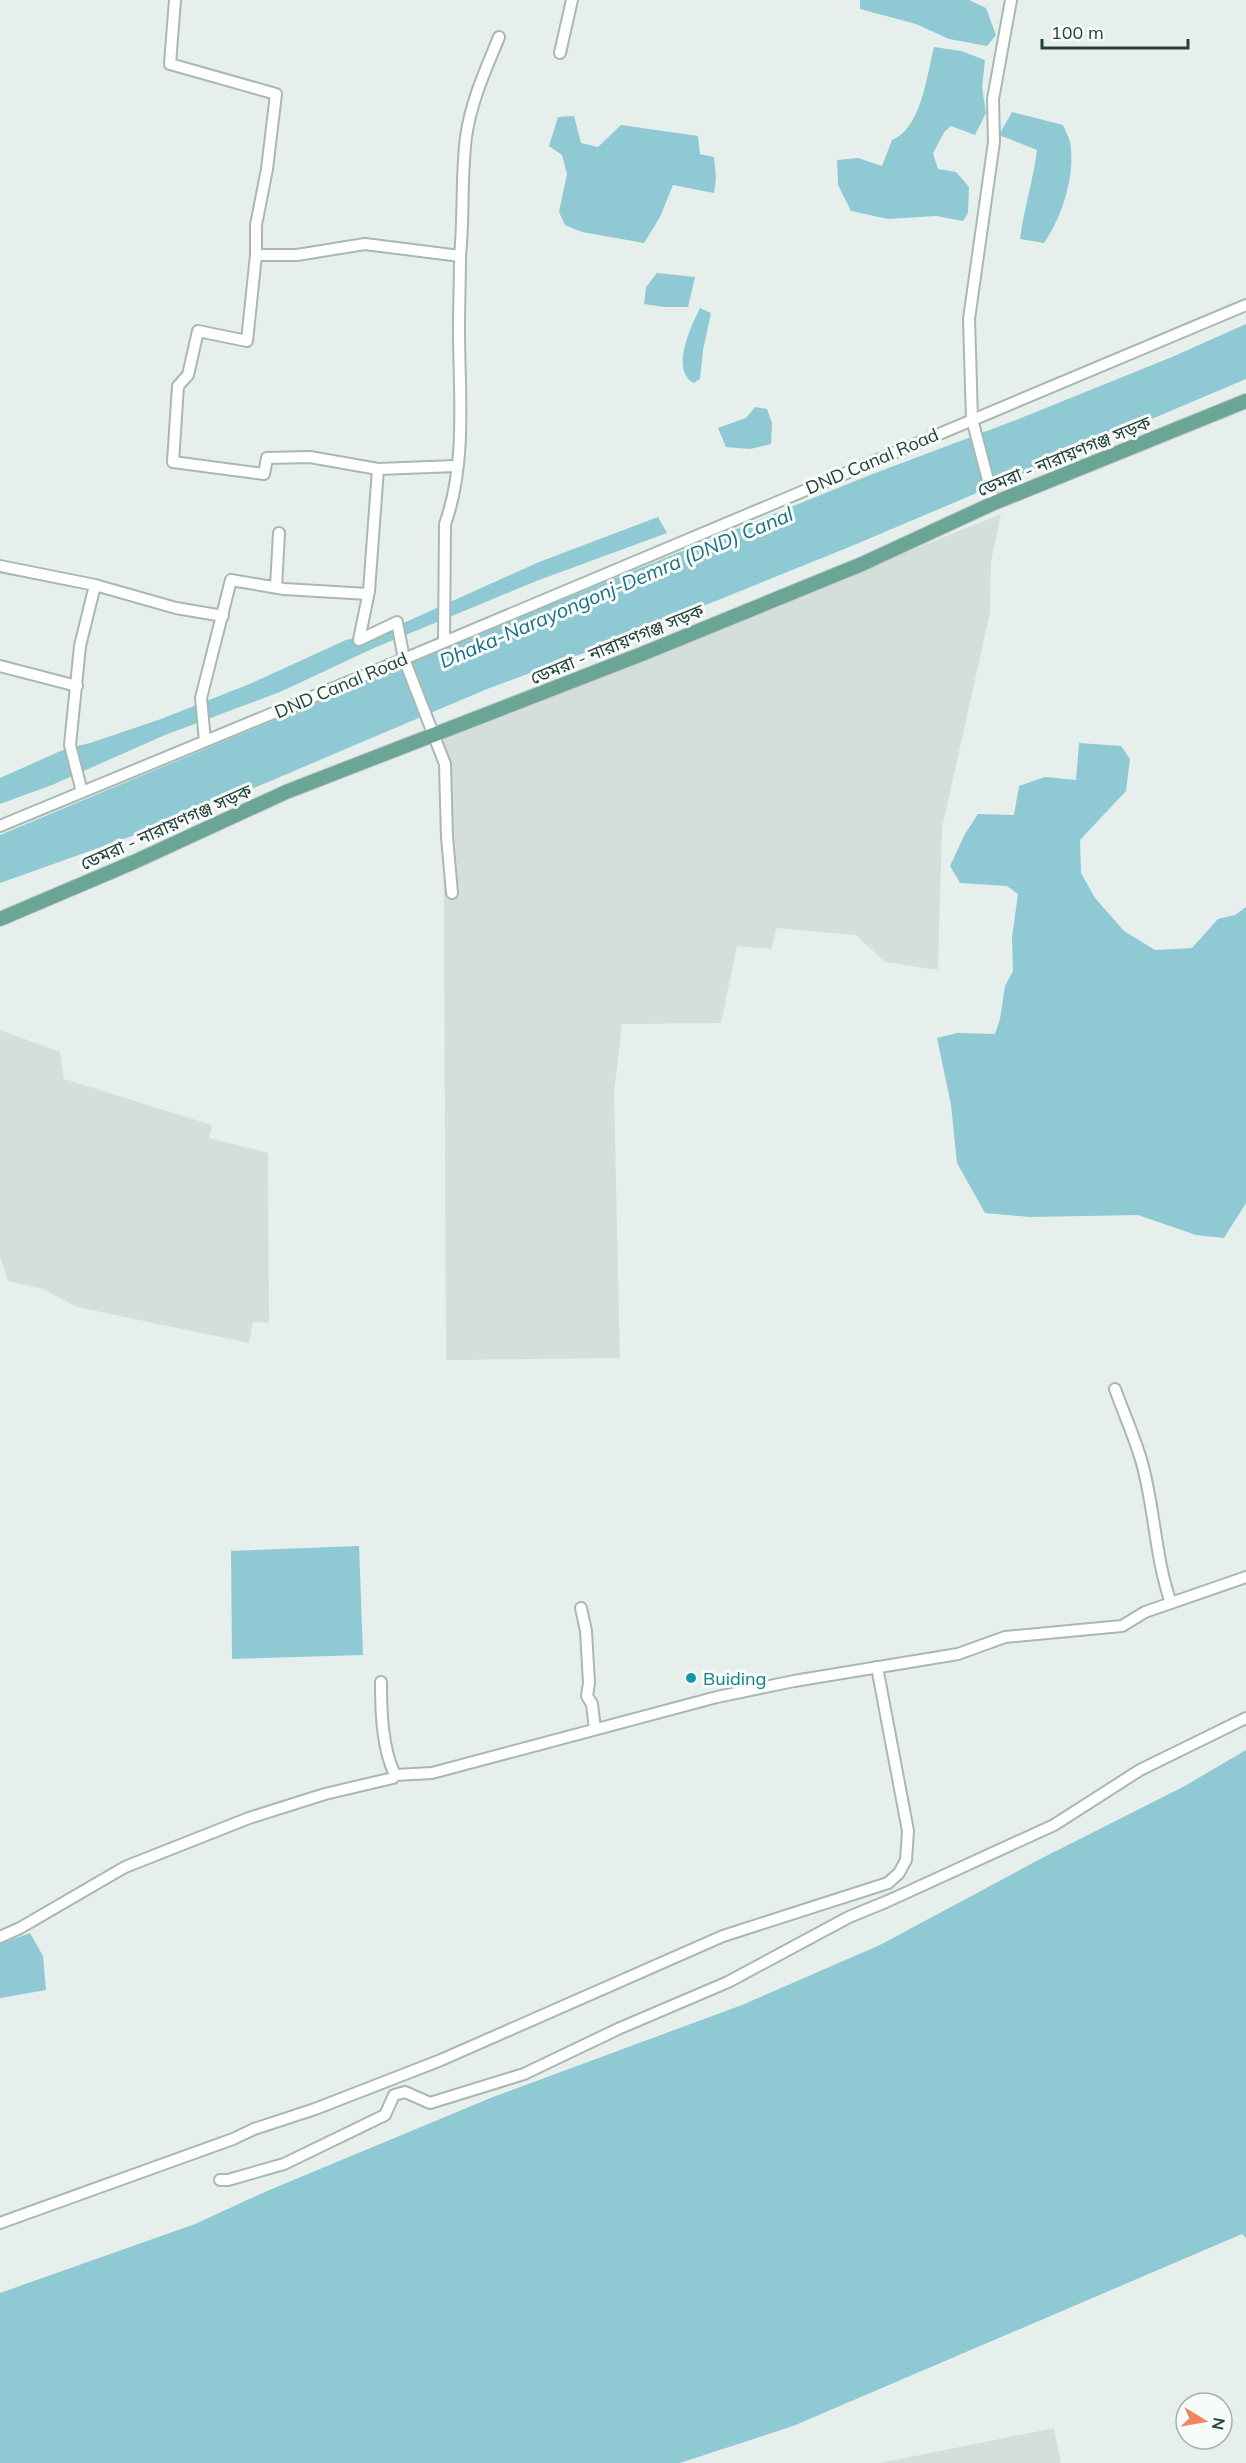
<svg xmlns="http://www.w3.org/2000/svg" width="1246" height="2463" viewBox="0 0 1246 2463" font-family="Mulish,'Noto Sans Bengali',sans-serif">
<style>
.built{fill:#d4dfda}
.water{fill:#8ec9d4}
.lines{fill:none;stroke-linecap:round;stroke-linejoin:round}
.minor-casing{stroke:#a8b8b2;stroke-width:14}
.major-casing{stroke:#c2cac8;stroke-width:16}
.minor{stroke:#fff;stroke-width:10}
.major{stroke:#6aa596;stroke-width:14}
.culture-dot{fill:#0f9aa8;stroke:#f7fbf9;stroke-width:2}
.labels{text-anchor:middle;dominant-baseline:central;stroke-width:6;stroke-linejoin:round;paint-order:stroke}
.street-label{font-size:18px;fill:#24423a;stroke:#f7fbf9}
.culture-label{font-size:18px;fill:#0d838f;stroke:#f7fbf9;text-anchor:start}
.water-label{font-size:20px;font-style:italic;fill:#1c6f80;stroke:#f7fbf9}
</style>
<rect width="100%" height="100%" fill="#e6efeb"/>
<g class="built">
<path d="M1001,514l-10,47 -1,51 -48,216 -4,142 -53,-8 -29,-27 -80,-7 -4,21 -35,-3 -16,77 -99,1 -8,69 6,265 -174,2 -3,-624 161,-62z"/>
<path d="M0,1030l60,22 4,27 148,46 -3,13 59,15 1,170 -16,-1 -4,21 -172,-36 -34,-18 -35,-8 -8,-24z"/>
<path d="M1054,2428l7,35h-181z"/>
</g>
<g class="water">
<path d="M860,0h109l17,8 10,27 -9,11 -38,-7 -33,-15 -56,-15z"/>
<path d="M934,47l27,4 24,9 -3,27 4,26 -11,22 -24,-9 -6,5 -12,22 5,16 18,3 13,15 -1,26 -5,8 -27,-5 -48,3 -37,-8 -13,-26 -1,-25 21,-2 24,8 10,-26c29,-11 35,-65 42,-93z"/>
<path d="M1012,112l51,13c2,5 6,12 7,17 6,33 -8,75 -26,101l-24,-4c4,-30 13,-58 17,-89l-38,-15z"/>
<path d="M574,116l7,27 17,4 23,-22 77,11 2,18 14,3 2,22 -2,14 -41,-8 -13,32 -16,26 -62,-11 -17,-7 -6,-13 8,-38 -5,-19 -13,-9 9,-29z"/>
<path d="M657,273l38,4 -7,30h-24l-20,-3 2,-17z"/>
<path d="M700,308l11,5 -8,37 -3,29 -6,4c-24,-12 -3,-57 6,-75z"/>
<path d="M1246,324v55l-392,166 -230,93 -137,51 -238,101 -103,41 -146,52v-48l549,-230 321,-130 151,-57 151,-61z"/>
<path d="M755,407l12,2 5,14 -1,21 -21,5 -24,-2 -8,-19 28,-10z"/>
<path d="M658,517l9,16 -128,47 -165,68 -94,44 -115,43 -113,50 -52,19v-26l65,-29 25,-6 71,-24 91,-36 94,-43 42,-10 151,-68z"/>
<path d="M1079,743l42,3 9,13 -4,32 -46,49 1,33 14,25 29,33 31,19 37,-2 26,-29 17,-4 11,-8v296l-22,35 -28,-3 -58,-20 -108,2 -45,-4 -28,-50 -6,-58 -14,-67 20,-5 38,1 5,-15 5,-33 8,-15 -1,-34 6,-43 -11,-8 -47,-3 -10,-17 15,-32 13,-20 36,1 5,-29 26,-9 31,3z"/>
<path d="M359,1546l4,109 -131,4 -1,-108z"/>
<path d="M1246,1750v488l-4,-4 -449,192 -113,37h-680v-170l195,-69 72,-33 226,-94 249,-92 138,-60 162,-87 141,-71z"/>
<path d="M30,1933l13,23 3,34 -46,8v-54z"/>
</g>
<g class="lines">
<g class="minor-casing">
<g id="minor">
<path d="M175,0l-5,64 106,30 -9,75 -11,56v30l-9,86 -49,-10 -10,44 -10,11 -5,76 91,12 3,-16 43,-1 68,12 78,-3"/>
<path d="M560,53l12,-53"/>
<path d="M256,255h41l68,-11 95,12c0,24 -1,49 -1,73 0,64 8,134 -14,195l-1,117"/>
<path d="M460,256c4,-40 1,-79 6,-119 5,-36 20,-68 33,-100"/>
<path d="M378,469l-9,122 -10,49 38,-18 7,37 41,105 2,73 5,56"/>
<path d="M994,503l-22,-84 -3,-100 25,-177 -1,-43 18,-99"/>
<path d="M0,566l95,19 81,23 47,8"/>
<path d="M276,587l3,-54"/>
<path d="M0,666l77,20"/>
<path d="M205,741l-4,-43 30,-118 53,9 84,5"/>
<path d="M82,792l-12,-47 10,-99 15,-61"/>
<path d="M0,826l404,-167 842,-354"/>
<path d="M1115,1389c9,25 20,49 27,74 13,47 13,95 29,140"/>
<path d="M581,1608l5,23 3,52 -2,13 5,8 3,25"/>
<path d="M381,1682c0,30 1,66 14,93"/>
<path d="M0,1937l20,-9 105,-61 124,-49 76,-24 68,-16 2,-3 37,-2 285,-76 77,-16 164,-27 47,-17 117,-11 23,-14 101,-35"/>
<path d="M220,2180h8l56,-16 101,-49 9,-20 11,-3 25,11 94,-29 94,-45 110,-47 121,-65 39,-16 166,-76 86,-55 106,-52"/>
<path d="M0,2223l233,-84 21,-10 61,-20 126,-49 282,-124 165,-53 11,-10 7,-13 2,-29 -31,-164"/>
</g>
</g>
<g class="major-casing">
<path id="major" d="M0,919l134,-57 152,-70 356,-138 220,-90 132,-61 252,-102"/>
</g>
<use href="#minor" class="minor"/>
<use href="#major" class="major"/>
</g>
<circle class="culture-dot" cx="691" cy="1678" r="6"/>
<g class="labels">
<g class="street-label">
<text transform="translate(1064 456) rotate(-22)">ডেমরা - নারায়ণগঞ্জ সড়ক</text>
<text transform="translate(872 461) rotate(-23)">DND Canal Road</text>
<text transform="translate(617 644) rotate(-22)">ডেমরা - নারায়ণগঞ্জ সড়ক</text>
<text transform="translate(341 685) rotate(-23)">DND Canal Road</text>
<text transform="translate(166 827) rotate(-24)">ডেমরা - নারায়ণগঞ্জ সড়ক</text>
</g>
<g class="culture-label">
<text x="703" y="1678">Buiding</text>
</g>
<g class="water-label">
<text transform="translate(616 587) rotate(-23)">Dhaka-Narayongonj-Demra (DND) Canal</text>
</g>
</g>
<g transform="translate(1204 2421) rotate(101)"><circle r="28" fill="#f7fbf9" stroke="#a3b1ad" stroke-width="1.5"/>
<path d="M0-4.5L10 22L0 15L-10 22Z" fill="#f4845f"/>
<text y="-9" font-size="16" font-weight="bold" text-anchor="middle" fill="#24423a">N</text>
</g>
<path d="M1042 39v9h146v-9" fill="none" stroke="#24423a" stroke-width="3"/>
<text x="1051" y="39" font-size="18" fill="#24423a" stroke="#f7fbf9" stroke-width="4.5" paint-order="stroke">100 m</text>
</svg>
